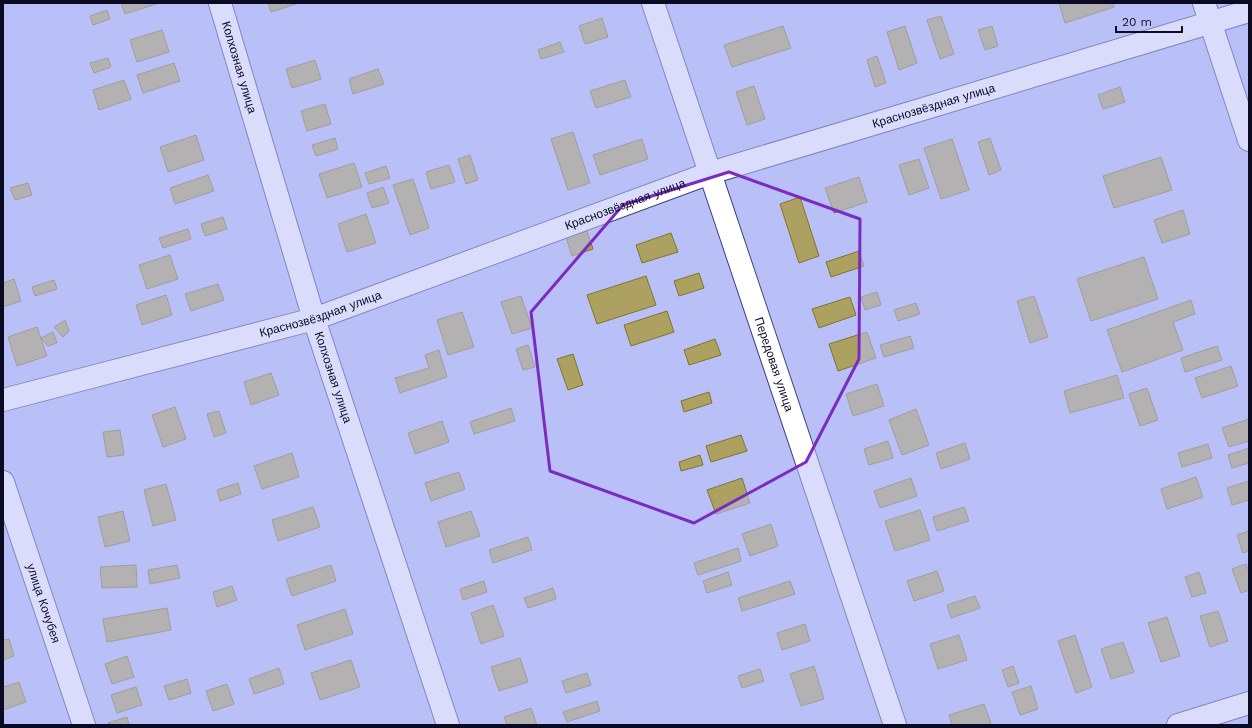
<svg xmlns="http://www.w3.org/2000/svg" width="1252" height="728" viewBox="0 0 1252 728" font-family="'Work Sans',sans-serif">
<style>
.building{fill:#ada161;stroke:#827427}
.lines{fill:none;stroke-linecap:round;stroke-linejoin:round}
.minor-casing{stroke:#3d417c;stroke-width:24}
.tertiary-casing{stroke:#3d417c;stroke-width:24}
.minor{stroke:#fff;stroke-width:22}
.tertiary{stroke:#fff;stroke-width:22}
.marked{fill:none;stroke:#7b2cbf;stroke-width:3;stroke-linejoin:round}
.labels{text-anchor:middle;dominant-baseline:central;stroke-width:3;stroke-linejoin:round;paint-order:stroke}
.street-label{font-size:12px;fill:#0a0b23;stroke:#b9c0f7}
</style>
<rect width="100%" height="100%" fill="#b9c0f7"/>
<g class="building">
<path d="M121,3h34l1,1 -31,10z"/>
<path d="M268,3h31l-28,9z"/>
<path d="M1059,3h54l1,4 -49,16z"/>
<path d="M107,10l3,9 -17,6 -3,-9z"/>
<path d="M941,16l13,38 -14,5 -13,-39z"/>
<path d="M602,18l6,19 -23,7 -6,-18z"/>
<path d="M783,26l8,22 -59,19 -8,-22z"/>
<path d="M905,26l12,37 -18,7 -12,-38z"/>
<path d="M992,26l6,20 -13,4 -7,-20z"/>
<path d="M162,30l7,22 -32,10 -7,-22z"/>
<path d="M560,42l4,10 -23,7 -3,-9z"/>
<path d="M877,56l9,27 -11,4 -8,-27z"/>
<path d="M108,58l3,9 -17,6 -4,-10z"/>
<path d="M315,60l6,19 -29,9 -6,-19z"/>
<path d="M174,63l6,18 -37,12 -6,-18z"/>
<path d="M378,69l6,15 -31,10 -4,-15z"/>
<path d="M124,80l7,19 -32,11 -6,-20z"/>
<path d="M625,80l6,17 -35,11 -6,-17z"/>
<path d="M754,86l11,33 -18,6 -11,-33z"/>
<path d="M1120,87l5,15 -22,7 -5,-14z"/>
<path d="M325,104l6,20 -24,7 -6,-20z"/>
<path d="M573,132l17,51 -22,7 -17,-51z"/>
<path d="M196,135l8,25 -36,12 -8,-25z"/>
<path d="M335,138l3,11 -22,7 -4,-11z"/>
<path d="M990,138l11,32 -12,5 -11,-33z"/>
<path d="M642,139l6,20 -48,16 -7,-20z"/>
<path d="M952,139l17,51 -28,9 -17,-51z"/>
<path d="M470,155l8,25 -12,4 -8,-25z"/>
<path d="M1161,157l11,33 -58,18 -11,-32z"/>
<path d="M919,159l10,29 -20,7 -10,-30z"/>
<path d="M354,163l8,24 -35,11 -8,-24z"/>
<path d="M449,165l6,17 -24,7 -5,-17z"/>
<path d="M386,166l4,12 -21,6 -4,-11z"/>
<path d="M208,175l6,16 -39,13 -5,-16z"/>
<path d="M859,177l8,25 -33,11 -9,-25z"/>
<path d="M413,179l16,49 -19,7 -17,-50z"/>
<path d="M28,183l4,12 -17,5 -5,-12z"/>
<path d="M383,187l6,16 -17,5 -5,-15z"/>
<path d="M800,197l19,59 -20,7 -19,-59z"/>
<path d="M1183,210l7,24 -28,9 -8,-23z"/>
<path d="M366,214l10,29 -29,9 -9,-28z"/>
<path d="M223,217l4,12 -22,7 -4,-12z"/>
<path d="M188,229l3,10 -28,9 -4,-10z"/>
<path d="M587,231l6,18 -21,7 -6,-19z"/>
<path d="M671,233l7,19 -36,11 -6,-18z"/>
<path d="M859,251l5,15 -33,11 -5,-15z"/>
<path d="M170,255l8,24 -31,10 -8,-24z"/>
<path d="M1144,257l14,42 -67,22 -14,-42z"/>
<path d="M699,273l5,15 -25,8 -5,-15z"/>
<path d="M646,276l10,29 -59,19 -10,-29z"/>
<path d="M14,279l7,22 -18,6v-24z"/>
<path d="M54,280l3,9 -22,7 -3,-9z"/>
<path d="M218,284l6,16 -33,11 -6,-17z"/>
<path d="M877,292l4,13 -16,5 -4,-13z"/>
<path d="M166,295l6,20 -30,10 -6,-20z"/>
<path d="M521,296l11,32 -20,6 -11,-32z"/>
<path d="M1034,296l14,41 -18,6 -13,-42z"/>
<path d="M850,297l6,18 -37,13 -7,-19z"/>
<path d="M1191,300l4,14 -22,8 10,28 -61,22 -15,-42z"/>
<path d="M916,303l4,11 -22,7 -4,-11z"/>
<path d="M667,311l7,21 -43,14 -7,-21z"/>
<path d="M462,312l12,35 -26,8 -11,-35z"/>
<path d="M65,320l4,11 -6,6 -9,-10z"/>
<path d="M37,327l10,29 -30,10 -9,-29z"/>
<path d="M53,332l4,11 -9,3 -7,-8z"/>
<path d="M867,332l9,26 -38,13 -9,-27z"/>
<path d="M910,336l4,12 -30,9 -4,-12z"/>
<path d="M715,339l6,16 -32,10 -5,-15z"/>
<path d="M528,345l7,22 -12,3 -7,-21z"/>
<path d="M1217,346l5,14 -37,12 -4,-14z"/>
<path d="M439,350l8,27 -47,16 -5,-15 34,-10 -4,-13z"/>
<path d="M573,354l10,31 -15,5 -11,-31z"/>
<path d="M1231,366l7,20 -36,12 -7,-20z"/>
<path d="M271,373l8,22 -28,10 -7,-23z"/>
<path d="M1117,375l7,23 -54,15 -6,-22z"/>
<path d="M877,384l7,22 -31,10 -7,-22z"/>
<path d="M1147,388l11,32 -18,6 -11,-32z"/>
<path d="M709,392l3,11 -28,9 -3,-11z"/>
<path d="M175,407l11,32 -23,8 -11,-32z"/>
<path d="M511,408l4,13 -41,13 -4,-12z"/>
<path d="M916,409l13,36 -27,10 -13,-35z"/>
<path d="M219,411l7,22 -12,4 -7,-23z"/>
<path d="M1249,419v22l-20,6 -7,-19z"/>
<path d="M442,421l7,21 -34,12 -7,-21z"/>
<path d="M120,430l4,25 -17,2 -4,-25z"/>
<path d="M741,435l6,16 -36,11 -5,-16z"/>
<path d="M888,441l5,17 -24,7 -5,-16z"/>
<path d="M965,443l5,16 -29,10 -5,-16z"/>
<path d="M1208,444l4,14 -30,9 -4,-14z"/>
<path d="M1249,448v15l-17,5 -4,-13z"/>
<path d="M292,453l7,24 -37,12 -8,-23z"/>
<path d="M700,455l3,10 -22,6 -2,-9z"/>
<path d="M459,472l6,17 -34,12 -6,-18z"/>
<path d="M1196,477l7,20 -36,12 -6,-20z"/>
<path d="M742,478l8,25 -34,11 -9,-24z"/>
<path d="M911,478l6,18 -37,12 -6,-17z"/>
<path d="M1249,481v19l-17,5 -5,-17z"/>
<path d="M238,483l3,11 -21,7 -3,-11z"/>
<path d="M166,484l10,36 -23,6 -9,-36z"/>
<path d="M313,507l7,20 -42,14 -6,-21z"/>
<path d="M964,507l5,14 -32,10 -4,-14z"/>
<path d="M920,510l10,30 -35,11 -10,-30z"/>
<path d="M123,511l7,30 -25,6 -7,-30z"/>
<path d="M471,511l9,25 -34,11 -8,-25z"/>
<path d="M771,524l7,22 -28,10 -8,-22z"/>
<path d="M1249,531v20l-6,2 -6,-18z"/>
<path d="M528,537l4,13 -39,13 -4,-13z"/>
<path d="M738,548l3,13 -43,14 -4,-12z"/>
<path d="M1246,564l3,8v18l-8,3 -9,-24z"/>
<path d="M136,565l1,22 -35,1 -2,-21z"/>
<path d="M177,565l3,13 -30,6 -2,-14z"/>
<path d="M331,565l5,16 -44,15 -6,-17z"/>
<path d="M937,571l7,20 -30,10 -7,-20z"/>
<path d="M728,572l4,13 -25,8 -4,-12z"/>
<path d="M1199,572l7,21 -14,4 -7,-20z"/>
<path d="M484,581l3,11 -24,8 -3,-11z"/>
<path d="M790,581l5,13 -53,17 -4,-13z"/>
<path d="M232,586l5,14 -20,7 -4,-15z"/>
<path d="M553,588l3,11 -28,9 -4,-10z"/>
<path d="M975,596l5,12 -29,10 -4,-13z"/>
<path d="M493,605l11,31 -23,8 -10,-31z"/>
<path d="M167,608l4,22 -64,12 -4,-23z"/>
<path d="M345,609l8,25 -48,16 -8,-25z"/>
<path d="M1218,611l10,30 -18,6 -10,-31z"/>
<path d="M1167,617l13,39 -19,6 -13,-39z"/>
<path d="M805,624l5,17 -28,9 -5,-17z"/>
<path d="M959,635l8,25 -29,9 -8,-25z"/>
<path d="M1075,635l17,52 -16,6 -18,-52z"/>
<path d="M9,639l5,17 -11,4v-20z"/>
<path d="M1123,642l11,30 -23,7 -10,-30z"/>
<path d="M127,656l7,21 -22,7 -7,-20z"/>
<path d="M520,658l8,24 -29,9 -8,-24z"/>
<path d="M351,660l9,27 -40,13 -9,-27z"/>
<path d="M814,666l10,33 -23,7 -11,-32z"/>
<path d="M1013,666l6,17 -11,4 -6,-17z"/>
<path d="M279,668l5,16 -30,10 -5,-15z"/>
<path d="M760,669l4,12 -22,7 -4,-12z"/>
<path d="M587,673l4,12 -25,8 -4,-12z"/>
<path d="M187,679l4,14 -22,7 -5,-14z"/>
<path d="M19,682l7,20 -23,8v-23z"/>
<path d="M227,684l7,20 -21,7 -7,-20z"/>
<path d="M1031,686l7,23 -18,6 -8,-23z"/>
<path d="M136,687l6,18 -25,8 -6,-18z"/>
<path d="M597,701l3,10 -33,11 -4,-10z"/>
<path d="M984,704l7,19 -6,2h-33l-3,-10z"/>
<path d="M531,708l6,17h-30l-3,-8z"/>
<path d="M127,717l2,8h-20l-1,-2z"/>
</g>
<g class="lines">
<g class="minor-casing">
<g id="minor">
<path id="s1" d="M220,3l94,316 134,406"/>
<path id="s2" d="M653,3l242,722"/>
<path id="s3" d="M3,400l311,-81 396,-146 539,-162"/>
<path id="s4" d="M3,482l81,243"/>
<path d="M1178,725l71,-22"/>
</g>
</g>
<g class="tertiary-casing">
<path id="tertiary" d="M1204,3l45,137"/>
</g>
<use href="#minor" class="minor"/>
<use href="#tertiary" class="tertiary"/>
</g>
<path d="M0 0H1252V728H0ZM729,172l131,47 -1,140 -53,103 -112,61 -144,-52 -19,-159 92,-107z" fill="#b9c0f7" fill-opacity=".55" fill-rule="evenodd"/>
<path class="marked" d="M729,172l131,47 -1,140 -53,103 -112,61 -144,-52 -19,-159 92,-107z"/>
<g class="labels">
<g class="street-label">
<text stroke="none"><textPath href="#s1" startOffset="67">Колхозная улица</textPath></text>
<text stroke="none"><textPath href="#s3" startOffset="977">Краснозвёздная улица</textPath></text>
<text stroke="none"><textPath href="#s3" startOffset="653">Краснозвёздная улица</textPath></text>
<text stroke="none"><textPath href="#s3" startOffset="329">Краснозвёздная улица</textPath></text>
<text stroke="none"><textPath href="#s2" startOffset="381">Передовая улица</textPath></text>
<text stroke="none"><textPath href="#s1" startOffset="391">Колхозная улица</textPath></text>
<text stroke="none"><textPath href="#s4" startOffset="128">улица Кочубея</textPath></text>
</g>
</g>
<rect width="1252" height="728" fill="none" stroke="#0a0b23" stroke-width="8"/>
<path d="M1116 26v6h66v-6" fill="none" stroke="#0a0b23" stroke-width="2"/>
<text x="1122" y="26" font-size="12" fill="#0a0b23" stroke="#b9c0f7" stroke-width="3" paint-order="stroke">20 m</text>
</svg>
